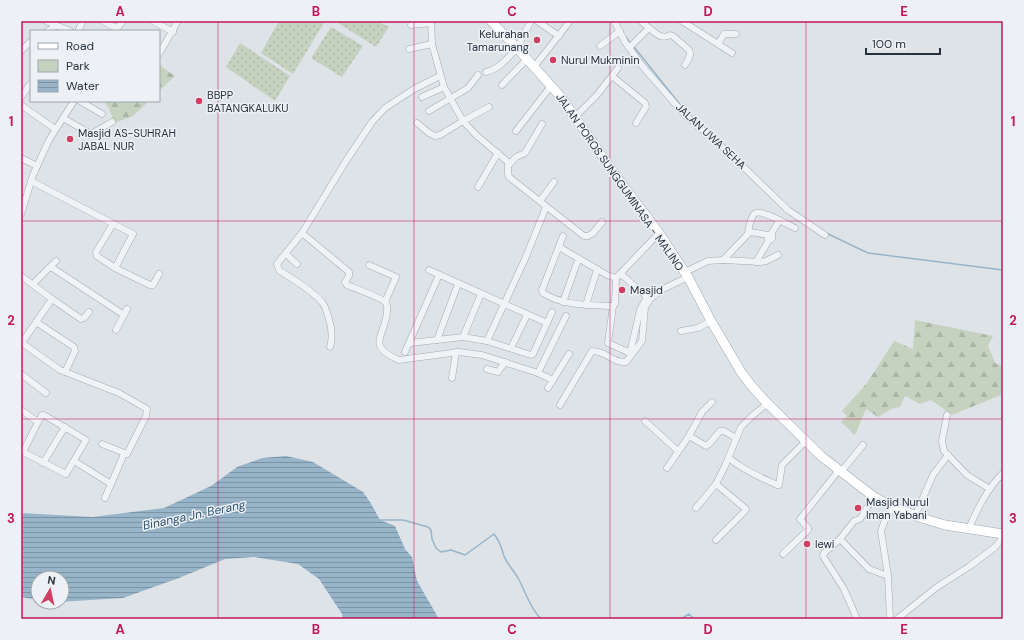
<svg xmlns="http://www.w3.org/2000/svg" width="1024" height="640" viewBox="0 0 1024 640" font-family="'DM Sans',sans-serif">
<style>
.green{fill:url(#green-dots)}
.forest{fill:url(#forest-firs)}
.water{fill:url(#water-rules)}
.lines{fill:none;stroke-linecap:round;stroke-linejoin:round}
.stream{stroke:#97b4c9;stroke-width:1.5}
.street-casing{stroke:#a3aab2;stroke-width:7}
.primary-casing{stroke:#9da8b4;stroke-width:10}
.street{stroke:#f0f3f6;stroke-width:6}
.primary{stroke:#fff;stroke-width:9}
.grid{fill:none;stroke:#c2185b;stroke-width:1;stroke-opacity:0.55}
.poi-dot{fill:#d13e61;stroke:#edf1f5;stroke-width:1.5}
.labels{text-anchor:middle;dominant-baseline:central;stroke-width:3;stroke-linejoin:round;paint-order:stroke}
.poi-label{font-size:11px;fill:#27323f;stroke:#edf1f5;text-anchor:start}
.street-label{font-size:11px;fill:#27323f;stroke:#edf1f5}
.water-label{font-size:12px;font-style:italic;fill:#305474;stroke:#edf1f5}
.neatline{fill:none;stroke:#c2185b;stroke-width:1.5}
.grid-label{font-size:13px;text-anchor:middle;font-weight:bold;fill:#c2185b}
</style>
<defs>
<pattern id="green-dots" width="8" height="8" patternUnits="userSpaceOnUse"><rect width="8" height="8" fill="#c5d2bf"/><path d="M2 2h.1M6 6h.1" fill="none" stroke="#a9b5a5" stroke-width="1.8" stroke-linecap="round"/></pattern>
<pattern id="forest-firs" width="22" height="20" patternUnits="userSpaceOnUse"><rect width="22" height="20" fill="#c5d2bf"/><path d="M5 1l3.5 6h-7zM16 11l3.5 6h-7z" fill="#a9b5a5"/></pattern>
<pattern id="water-rules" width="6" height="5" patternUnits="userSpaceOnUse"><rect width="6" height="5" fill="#97b4c9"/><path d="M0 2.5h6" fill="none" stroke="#7b93a5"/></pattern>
</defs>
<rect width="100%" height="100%" fill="#dee3e8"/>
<g class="green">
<path d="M279,21h46l-32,53 -32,-21z"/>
<path d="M335,21h42l12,6 -13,20z"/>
<path d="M331,27l32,19 -21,31 -31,-19z"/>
<path d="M240,43l50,33 -15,25 -49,-34z"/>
</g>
<g class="forest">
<path d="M159,65l16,11 -16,15z"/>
<path d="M104,101h45l-16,15 -19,7 -5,-15z"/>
<path d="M915,320l78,16 -5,10 7,17 8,3v24l-2,5 -49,20 -21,-15 -11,4 -15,-8 -5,11 -9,2 -13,8 -12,-8 -11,26 -14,-13 6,-6 -5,-5 25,-28 27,-42 19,8z"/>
</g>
<path class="water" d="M286,456l27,6 50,30 7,10 10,18 15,6 10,23 7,8 5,24 22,38h-96l-1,-5 -23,-35 -21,-15 -44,-7 -29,2 -46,19 -56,20 -64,4h-4h7v-24h-24v22l-17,-3v-84l72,4 71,-9 47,-22 26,-19 25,-9z"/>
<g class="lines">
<g class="stream">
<path d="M625,36l6,8"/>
<path d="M634,47l52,65"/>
<path d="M826,233l42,20 135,17"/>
<path d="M380,520h23l25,7 3,3 1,9 4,9 5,4 10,-2 14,5 29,-21c6,7 7,13 10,22 3,8 10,15 14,22 8,14 11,29 23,41"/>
<path d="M681,619l8,-5 5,5"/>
</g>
<g class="street-casing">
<g id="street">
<path d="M46,21l24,10"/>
<path d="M103,21l13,7 2,-1 5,-6"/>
<path d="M153,21l20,11"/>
<path d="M431,21l1,23 12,43 19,34 13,14 32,27v12l1,3 75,59h4l5,-3 9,-11"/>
<path d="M537,21l22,15"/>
<path d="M614,21l11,21 18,25 41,47 44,38 60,58 37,25"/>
<path d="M641,21l8,7"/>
<path d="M682,21l50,32"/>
<path d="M411,25l20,-2"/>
<path d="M47,31l9,-5"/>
<path d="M78,31l5,-10"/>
<path d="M718,44l6,-10h12"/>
<path d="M600,46l20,-15"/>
<path d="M517,48l14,-27"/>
<path d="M629,48l20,-20c7,5 12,12 21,7l3,1 16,14c3,5 -1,10 -4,15"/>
<path d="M409,49l23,-5"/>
<path d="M21,51l10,-10"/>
<path d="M159,54l19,-33"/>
<path d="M534,67l36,-46"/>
<path d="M486,72c13,-3 22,-14 31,-24"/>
<path d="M612,76l33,27 1,4 -10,16"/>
<path d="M502,85l25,-26"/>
<path d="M21,97l10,-14"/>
<path d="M422,97l22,-10"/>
<path d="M80,101l22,13"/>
<path d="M21,105l34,24"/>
<path d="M429,111l39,-23 10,-13"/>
<path d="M575,117l22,-22 21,-27"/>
<path d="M63,118l28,16 21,-12"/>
<path d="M417,123l12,10 6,3 5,-1 23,-14 26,-14"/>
<path d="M516,131l35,-45"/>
<path d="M21,158l16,8"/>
<path d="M509,165l7,-8 9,-4 17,-29"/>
<path d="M31,181l102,53 -18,34"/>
<path d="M478,187l20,-34"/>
<path d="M540,201l14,-19"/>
<path d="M21,214l12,-39 16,-35 25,-39"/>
<path d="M113,224l-17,28 1,4 18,12 35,17h3l6,-11"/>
<path d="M302,233l47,39v4l-4,6 2,3c7,3 36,13 39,18 2,3 1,6 1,9 -2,24 -22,34 12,48l60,-8 23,3 56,18 15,7"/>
<path d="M748,233c1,-6 2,-14 6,-19 6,-6 34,11 41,14"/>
<path d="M771,234l8,-13"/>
<circle cx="770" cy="237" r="2.5"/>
<path d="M563,236l-21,54 1,3c20,13 47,12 70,13l2,-2v-2l1,-24"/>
<path d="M559,247l48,28 9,3 43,-45"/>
<path d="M286,254l11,10"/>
<path d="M723,260l38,2 5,-1 12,-6"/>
<path d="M756,262l13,-22"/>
<path d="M369,265l27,12 -11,25"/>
<path d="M51,267l73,48"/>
<path d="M429,270l118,53"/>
<path d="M685,272l23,-11 15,-1 27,-28 18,3"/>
<path d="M21,276l31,23 -31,45"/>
<path d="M33,284l23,-23"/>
<path d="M52,299l29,20 3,-1 5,-6"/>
<path d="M563,302l15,-42"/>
<path d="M586,305l11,-35"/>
<path d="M613,306l-5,37 20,9 3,-3 9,-39 7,-13 -26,-23"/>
<path d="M36,322l38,25 1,4 -10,21"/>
<path d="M116,330l11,-21"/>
<path d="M681,331l17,-3 13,-7"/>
<path d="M463,337l18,-43"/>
<path d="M437,340l21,-56"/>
<path d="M487,341l38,-82 21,-52"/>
<path d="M22,343l38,27 59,23 28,16 -1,7 -19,38 -25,-10"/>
<path d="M410,343l53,-6 24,4 44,14 2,-1 19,-42"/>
<path d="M330,347c3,-10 2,-18 -1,-28 -2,-6 -3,-12 -7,-17 -12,-14 -29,-22 -43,-32l-2,-6 25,-31 44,-72 26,-39 13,-14 29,-19 26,-13"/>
<path d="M511,348l16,-33"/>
<path d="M405,352l34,-77"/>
<path d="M487,369l11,3 7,-10"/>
<path d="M538,373l28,-57"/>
<path d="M21,374l25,19"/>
<path d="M452,378l4,-26"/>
<path d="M548,388l21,-34"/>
<path d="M560,405l32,-54c15,0 20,12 34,11l16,-21 3,-34 6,-9 12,-9 25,-12"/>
<path d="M21,410l17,12 4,-7h2l42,25 -20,34 -43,-22 15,-30"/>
<path d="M947,415l-5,26 2,10 23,24 23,14"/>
<path d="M645,421l33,30"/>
<path d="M689,436l13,-24 10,-10"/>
<path d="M729,458c14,12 31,19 48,27h2l3,-20 24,-24"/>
<path d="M74,461l37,23"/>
<path d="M43,463l22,-36"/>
<path d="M667,468l22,-32 17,10 3,-2 11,-13h4l12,7"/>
<path d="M841,472l22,-27"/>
<path d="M716,484l30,25 -2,3 -28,28"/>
<path d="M874,497l-14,22 -6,2 -14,18 29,30 19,7"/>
<path d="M105,498l19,-44"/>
<path d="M696,508l20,-24 9,-18 16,-39 11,-11 16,-13"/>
<path d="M915,516l18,-41 15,-20"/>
<path d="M969,528c9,-20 18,-39 34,-55"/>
<path d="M840,539l-16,14 -1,3 21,33 13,30"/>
<path d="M783,554l25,-24v-2l-8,-9 39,-49"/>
<path d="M890,619l-2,-43 -7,-45 4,-11 8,-13"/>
<path d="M897,619l40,-32 33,-21 25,-19 6,-7 2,-6"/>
</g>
</g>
<g class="primary-casing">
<path id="primary" d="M491,21l26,27 44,49 55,79 43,57 29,44 23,44 30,51 9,12 15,17 56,55 53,41 19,10 29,11 23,7 58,9"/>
</g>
<use href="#street" class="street"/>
<use href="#primary" class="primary"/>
</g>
<path class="grid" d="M218,21v598M414,21v598M610,21v598M806,21v598M21,221h982M21,419h982"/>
<g class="poi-dot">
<circle cx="537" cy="40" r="4"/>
<circle cx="553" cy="60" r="4"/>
<circle cx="199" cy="101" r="4"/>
<circle cx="70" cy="139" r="4"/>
<circle cx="622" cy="290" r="4"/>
<circle cx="858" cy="508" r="4"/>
<circle cx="807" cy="544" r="4"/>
</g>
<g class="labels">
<g class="poi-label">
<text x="529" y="34" text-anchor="end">Kelurahan<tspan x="529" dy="13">Tamarunang</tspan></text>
<text x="561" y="60">Nurul Mukminin</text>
<text x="207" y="95">BBPP<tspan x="207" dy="13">BATANGKALUKU</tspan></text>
<text x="78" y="133">Masjid AS-SUHRAH<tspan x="78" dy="13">JABAL NUR</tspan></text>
<text x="630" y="290">Masjid</text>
<text x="866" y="502">Masjid Nurul<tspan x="866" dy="13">Iman Yabani</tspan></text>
<text x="815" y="544">lewi</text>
</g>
<g class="street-label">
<text transform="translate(711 136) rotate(43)">JALAN UWA SEHA</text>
<text transform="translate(620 182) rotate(55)">JALAN POROS SUNGGUMINASA - MALINO</text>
</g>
<g class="water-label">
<text transform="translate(194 515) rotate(-12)">Binanga Jn. Berang</text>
</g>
</g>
<rect width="1024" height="640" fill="none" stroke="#edf1f5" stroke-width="44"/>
<rect x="30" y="30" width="130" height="72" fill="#edf1f5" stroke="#9ea5ac"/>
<rect x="38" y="43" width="20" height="6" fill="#ffffff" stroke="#9ea5ac"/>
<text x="66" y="50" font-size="12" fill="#27323f">Road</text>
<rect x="38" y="60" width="20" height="12" fill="#c5d2bf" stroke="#9ea5ac"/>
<text x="66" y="70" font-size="12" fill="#27323f">Park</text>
<rect x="38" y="80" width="20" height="12" fill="url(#water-rules)" stroke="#9ea5ac"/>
<text x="66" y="90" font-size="12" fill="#27323f">Water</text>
<g transform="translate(50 590) rotate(9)"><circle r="19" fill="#edf1f5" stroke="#9ea5ac"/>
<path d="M0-3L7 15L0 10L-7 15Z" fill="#d13e61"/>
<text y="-6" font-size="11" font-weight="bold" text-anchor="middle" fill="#27323f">N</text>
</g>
<path d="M866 48v6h74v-6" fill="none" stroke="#27323f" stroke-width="2"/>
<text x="872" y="48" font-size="12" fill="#27323f" stroke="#edf1f5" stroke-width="3" paint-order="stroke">100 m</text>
<rect x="22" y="22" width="980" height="596" class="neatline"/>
<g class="grid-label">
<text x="120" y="16">A</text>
<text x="316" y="16">B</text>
<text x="512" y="16">C</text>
<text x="708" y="16">D</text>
<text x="904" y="16">E</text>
<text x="11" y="126">1</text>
<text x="1013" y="126">1</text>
<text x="11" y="325">2</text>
<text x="1013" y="325">2</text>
<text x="11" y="523">3</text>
<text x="1013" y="523">3</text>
<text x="120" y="634">A</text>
<text x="316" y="634">B</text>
<text x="512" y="634">C</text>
<text x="708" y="634">D</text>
<text x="904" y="634">E</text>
</g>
</svg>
